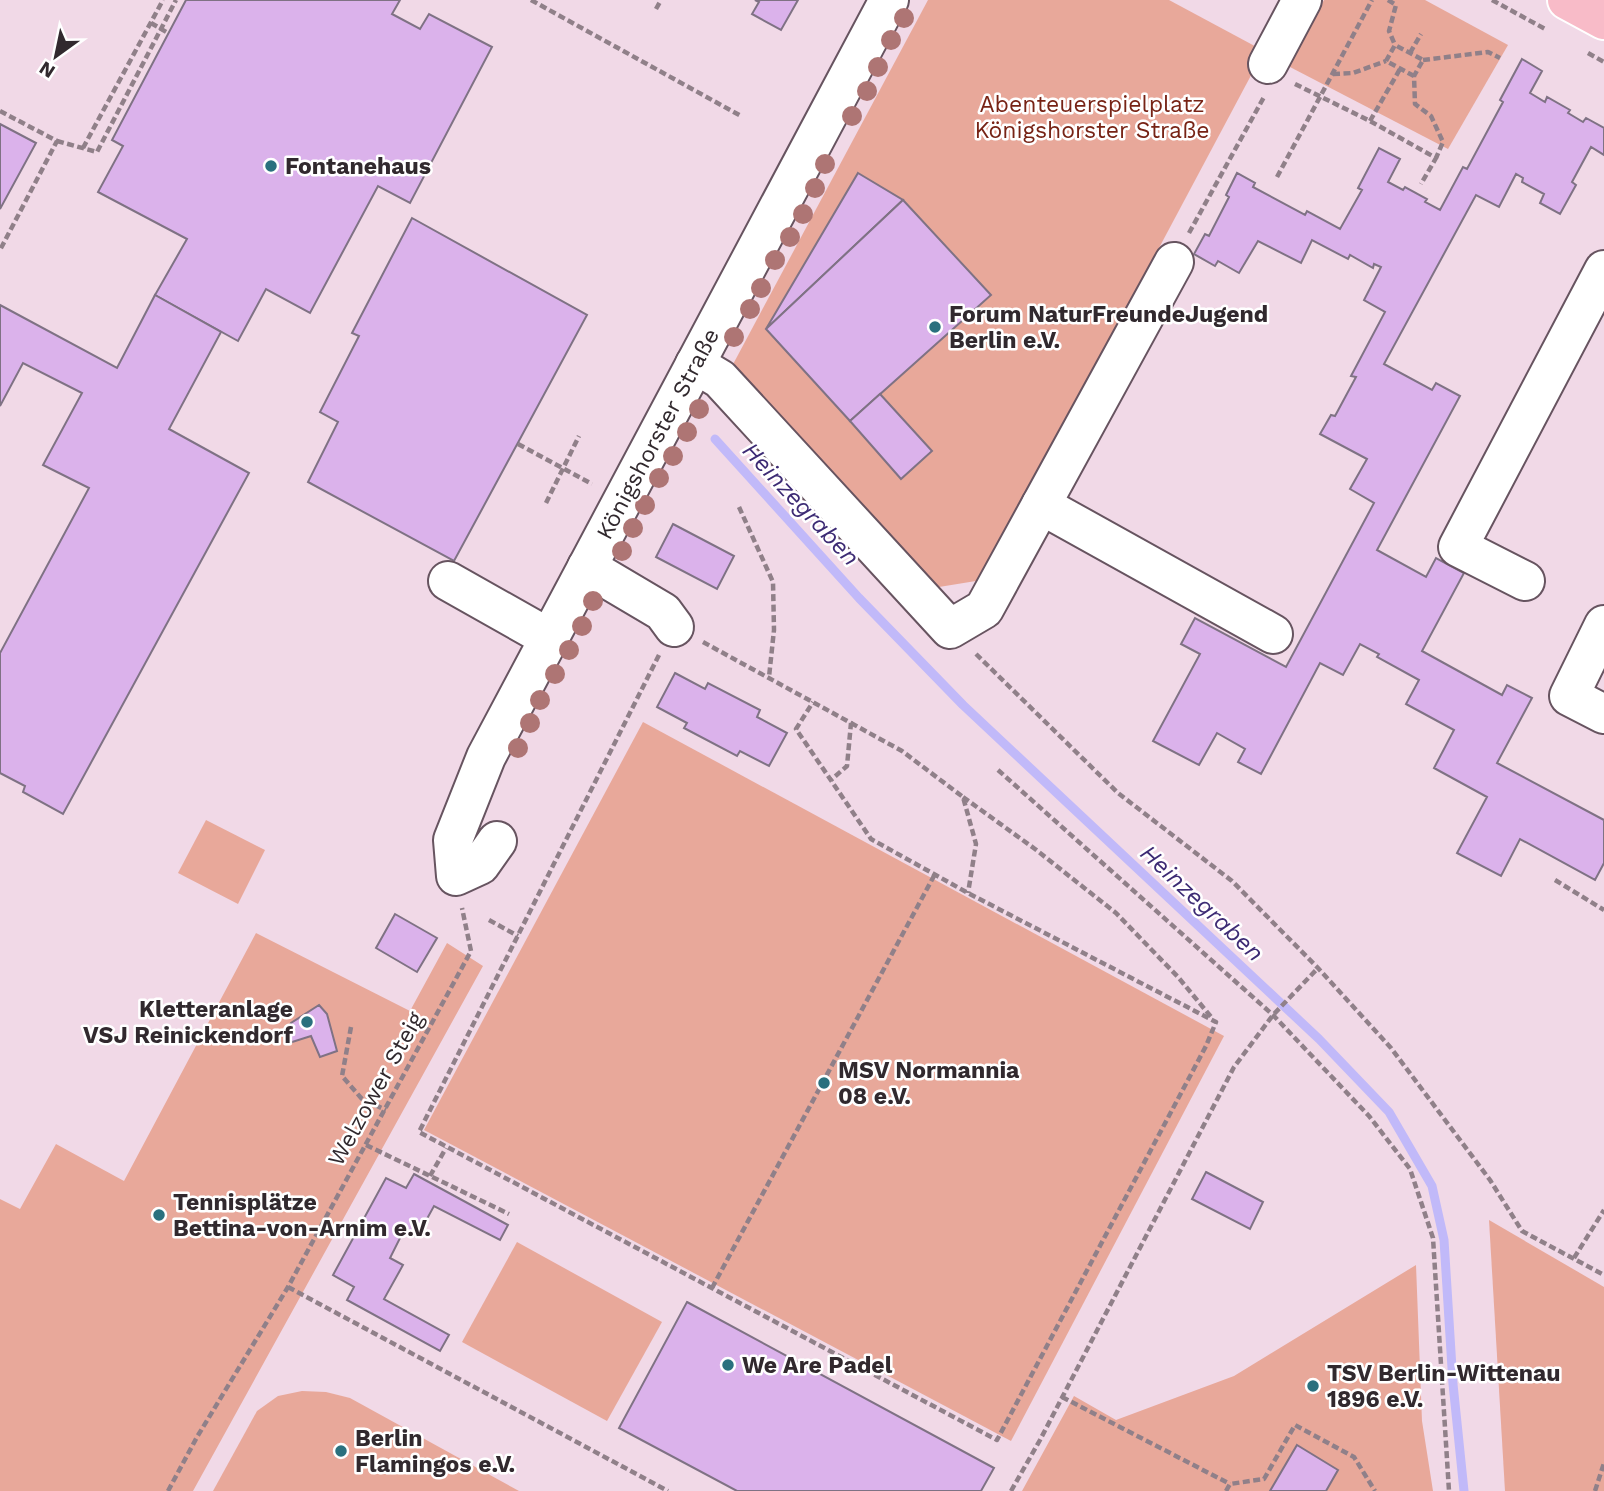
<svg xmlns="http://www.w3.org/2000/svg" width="1604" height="1491" viewBox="0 0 1604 1491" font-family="'Work Sans',sans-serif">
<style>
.green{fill:#e8a89a}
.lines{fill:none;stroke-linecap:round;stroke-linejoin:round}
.stream{stroke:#c1b9f9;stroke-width:9}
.building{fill:#dbb2eb;stroke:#7f7284;stroke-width:2}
.minor-casing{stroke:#675460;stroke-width:42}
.major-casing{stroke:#fff;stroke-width:42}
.path{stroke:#908089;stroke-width:4.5;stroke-dasharray:7 3.5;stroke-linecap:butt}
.minor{stroke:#fff;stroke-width:38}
.major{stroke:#f8bbc8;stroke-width:38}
.tree{fill:#ae7574}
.poi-dot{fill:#2a707e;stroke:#fff;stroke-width:2.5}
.labels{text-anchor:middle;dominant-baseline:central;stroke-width:5;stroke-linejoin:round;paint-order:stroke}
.park-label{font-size:23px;fill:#772315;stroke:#fff}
.poi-label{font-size:23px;font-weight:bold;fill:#31292e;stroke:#fff;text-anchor:start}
.street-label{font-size:23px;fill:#31292e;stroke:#fff}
.water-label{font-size:24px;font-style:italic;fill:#3d2b74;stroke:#fff}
</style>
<rect width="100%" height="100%" fill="#f1d9e7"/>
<g class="green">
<path d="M928,0h241l95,51 -282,529 -43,7 -208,-219z"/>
<path d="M1324,0h101l83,45 -60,104 -160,-83z"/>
<path d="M643,722l581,314 -213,405 -587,-311z"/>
<path d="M206,820l59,30 -27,54 -60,-31z"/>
<path d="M256,933l154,78 37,-68 36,23 -290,525h-193v-292l20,10 36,-65 68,37z"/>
<path d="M1489,1220l115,67v204h-99z"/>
<path d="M517,1242l145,80 -55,99 -145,-79z"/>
<path d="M1416,1265l6,156 11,70h-411l52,-95 42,24 118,-44z"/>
<path d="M302,1391l24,1 24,6 169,93h-306l44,-80 21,-15z"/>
</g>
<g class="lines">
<path class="stream" d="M715,439l144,159 104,107 356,334 70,73 43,74 12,54 9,144 11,107"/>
</g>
<g class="building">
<path d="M186,0h214l-8,14 28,15 9,-15 63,33 -82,156 -32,-17 -68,127 -44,-24 -28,52 -83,-46 32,-56 -89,-47 25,-46 -11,-6z"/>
<path d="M755,0h43l-17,30 -29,-16 7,-12z"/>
<path d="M1522,59l20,12 -12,22 15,9 2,-5 23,13 -2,3 15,9 3,-4 18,10v27l-13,-8 -19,35 4,3 -16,29 -20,-11 4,-9 -22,-12 1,-4 -7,-4 -17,33 -23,-12 -92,169 48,26 4,-7 24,13 -83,154 49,27 10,-19 28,15 -42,78 80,44 5,-10 25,13 -35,65 107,57v43l-9,17 -75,-41 -19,37 -44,-23 30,-56 -53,-29 20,-38 -48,-26 13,-24 -42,-23 2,-3 -19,-10 -17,31 -23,-12 -59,111 -23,-12 7,-13 -28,-16 -18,32 -46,-24 47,-87 -19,-10 14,-26 91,49 88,-164 -24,-14 17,-30 -47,-25 11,-19 4,1 21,-39 -5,-1 34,-64 -21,-12 17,-33 -7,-3 -1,4 -23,-13 -2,4 -36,-19 -11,23 -43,-22 -19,32 -21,-12 -3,5 -21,-12 11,-20 4,2 20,-39 -3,-2 11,-22 18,10 -2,4 52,28 2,-4 33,18 22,-39 -4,-2 21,-40 21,11 -12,23 15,8 2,-3 22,12 -2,3 15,8 23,-43 4,2 36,-67 -3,-2z"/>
<path d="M0,124l36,19 -36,66z"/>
<path d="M858,173l45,27 -137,129z"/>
<path d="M903,200l88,95 -141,126 -84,-92z"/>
<path d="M412,218l175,97 -133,246 -146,-79 30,-60 -18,-10 39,-76 -7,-3z"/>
<path d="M155,295l66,37 -52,97 80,44 -186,341 -40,-22 2,-6 -25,-13v-120l89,-165 -46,-23 39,-72 -59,-30 -23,43v-101l117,63z"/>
<path d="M880,394l52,57 -31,28 -51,-58z"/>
<path d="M673,524l61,32 -17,33 -61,-32z"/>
<path d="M675,673l30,16 3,-6 52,27 -3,7 30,16 -18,33 -29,-15 -3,5 -53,-28 3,-5 -30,-16z"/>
<path d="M395,914l42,24 -20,34 -41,-24z"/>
<path d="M319,1005l8,9 10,37 -17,6 -9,-21 -22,7 -4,-9 6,-11z"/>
<path d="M1206,1172l57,30 -13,27 -58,-30z"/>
<path d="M414,1174l94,51 -8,15 -66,-34 -17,31 -13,-7 -14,28 13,7 -19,34 65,36 -9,16 -93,-51 7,-13 -21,-12 53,-97 20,10z"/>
<path d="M687,1302l307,166 -13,23h-244l-118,-63z"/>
<path d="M1297,1445l41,25 -12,21h-56z"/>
</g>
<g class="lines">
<g class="minor-casing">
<g id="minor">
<path d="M1268,64l34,-64"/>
<path d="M695,364l25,15 230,250 34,-20 190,-347"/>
<path d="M1041,505l232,129"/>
<path d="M587,567l76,45 11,15"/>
<path d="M448,581l101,57"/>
<path d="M1525,581l-67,-34 146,-277"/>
<path d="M1604,625l-35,71 35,18"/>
<path d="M497,841l-17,24 -24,11 -3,-36 33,-83 403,-757"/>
</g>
</g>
<g class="major-casing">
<path id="major" d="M1567,0l37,20"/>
</g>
<g class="path">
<path d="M531,0l210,116"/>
<path d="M1388,0l8,5 -7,26 6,14"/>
<path d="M1492,0l55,30"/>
<path d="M656,9l5,-9"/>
<path d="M151,23l17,10"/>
<path d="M1410,53l11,-19"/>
<path d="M1588,53l16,9"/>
<path d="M1423,60l65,-8 12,6"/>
<path d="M1333,74l20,-1 33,-12"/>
<path d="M1414,76l-28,-15 9,-16 28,15 -9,16 1,28 16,12 12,26 -7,16"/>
<path d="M1295,84l75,37 66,37 -15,26"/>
<path d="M0,111l57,30 -57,109"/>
<path d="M1370,121l30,-52"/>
<path d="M57,141l40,11 79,-152"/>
<path d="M83,148l80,-148"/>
<path d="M1277,177l95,-177"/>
<path d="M1189,233l75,-136"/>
<path d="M518,444l74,40"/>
<path d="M546,503l33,-67"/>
<path d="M739,507l34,75 1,48 -5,47"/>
<path d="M703,642l148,81 -4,43 -16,14"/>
<path d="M976,654l142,139 114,88 86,87 73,80 99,132 32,51 82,44"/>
<path d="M659,655l-240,477 578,308 209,-394 10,-24 -248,-129 -97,-54 -75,-110 17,-27"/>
<path d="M851,723l51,28 61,46 13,47 -8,49"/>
<path d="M998,770l275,245 96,101 41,53 23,69 16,253"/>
<path d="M963,797l72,52 81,64 62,64 34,41"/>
<path d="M1555,880l49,30"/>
<path d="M489,920l29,16"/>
<path d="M351,1027l-9,49 20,23 24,11"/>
<path d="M366,1145l143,69"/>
<path d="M430,1176l16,-28"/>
<path d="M1574,1258l30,-48"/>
<path d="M288,1287l380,204"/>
<path d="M712,1288l223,-414"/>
<path d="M1062,1397l168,87"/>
<path d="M168,1491l29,-54 91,-150 183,-336 -9,-43"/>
<path d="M1011,1491l29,-51 194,-373 39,-52 45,-47"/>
<path d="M1226,1491l4,-7 34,-5 31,-54 59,32 21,34"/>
<path d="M1595,1491l9,-28"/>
</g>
<use href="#minor" class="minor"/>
<use href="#major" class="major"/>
</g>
<g class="tree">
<circle cx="904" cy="18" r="10"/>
<circle cx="891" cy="40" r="10"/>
<circle cx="878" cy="67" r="10"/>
<circle cx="867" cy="91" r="10"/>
<circle cx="852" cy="116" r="10"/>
<circle cx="825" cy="164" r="10"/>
<circle cx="815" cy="188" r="10"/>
<circle cx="803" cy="214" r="10"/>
<circle cx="790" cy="237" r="10"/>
<circle cx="775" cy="260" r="10"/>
<circle cx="761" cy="288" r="10"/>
<circle cx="750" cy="309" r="10"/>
<circle cx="734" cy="337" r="10"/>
<circle cx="699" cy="409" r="10"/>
<circle cx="687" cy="432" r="10"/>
<circle cx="673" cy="456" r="10"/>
<circle cx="659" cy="478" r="10"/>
<circle cx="645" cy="505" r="10"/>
<circle cx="633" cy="528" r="10"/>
<circle cx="622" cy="551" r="10"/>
<circle cx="593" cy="601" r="10"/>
<circle cx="582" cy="626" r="10"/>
<circle cx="569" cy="650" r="10"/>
<circle cx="555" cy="674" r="10"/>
<circle cx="540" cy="700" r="10"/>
<circle cx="530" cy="723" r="10"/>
<circle cx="518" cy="748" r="10"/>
</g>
<g class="poi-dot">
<circle cx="271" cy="166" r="7"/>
<circle cx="935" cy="327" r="7"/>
<circle cx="307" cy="1022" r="7"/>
<circle cx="824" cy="1083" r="7"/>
<circle cx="159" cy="1215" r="7"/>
<circle cx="728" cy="1365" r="7"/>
<circle cx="1313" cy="1386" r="7"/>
<circle cx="341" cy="1451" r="7"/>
</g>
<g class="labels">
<g class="park-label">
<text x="1092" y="104">Abenteuerspielplatz<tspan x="1092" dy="26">Königshorster Straße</tspan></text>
</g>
<g class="poi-label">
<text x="285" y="166">Fontanehaus</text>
<text x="949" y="314">Forum NaturFreundeJugend<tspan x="949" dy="26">Berlin e.V.</tspan></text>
<text x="293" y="1009" text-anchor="end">Kletteranlage<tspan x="293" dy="26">VSJ Reinickendorf</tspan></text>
<text x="838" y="1070">MSV Normannia<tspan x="838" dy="26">08 e.V.</tspan></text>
<text x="173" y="1202">Tennisplätze<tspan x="173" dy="26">Bettina-von-Arnim e.V.</tspan></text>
<text x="742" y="1365">We Are Padel</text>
<text x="1327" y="1373">TSV Berlin-Wittenau<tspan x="1327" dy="26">1896 e.V.</tspan></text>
<text x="355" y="1438">Berlin<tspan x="355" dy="26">Flamingos e.V.</tspan></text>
</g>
<g class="street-label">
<text transform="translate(658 434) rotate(-62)">Königshorster Straße</text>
<text transform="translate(376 1089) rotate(-61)">Welzower Steig</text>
</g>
<g class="water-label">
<text transform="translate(801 504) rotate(47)">Heinzegraben</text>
<text transform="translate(1202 903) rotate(43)">Heinzegraben</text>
</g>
</g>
<g transform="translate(56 56) rotate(213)" stroke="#ffffff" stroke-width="5" paint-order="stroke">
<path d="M0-5L12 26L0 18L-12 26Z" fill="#31292e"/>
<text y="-10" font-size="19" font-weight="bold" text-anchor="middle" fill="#31292e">N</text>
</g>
</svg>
